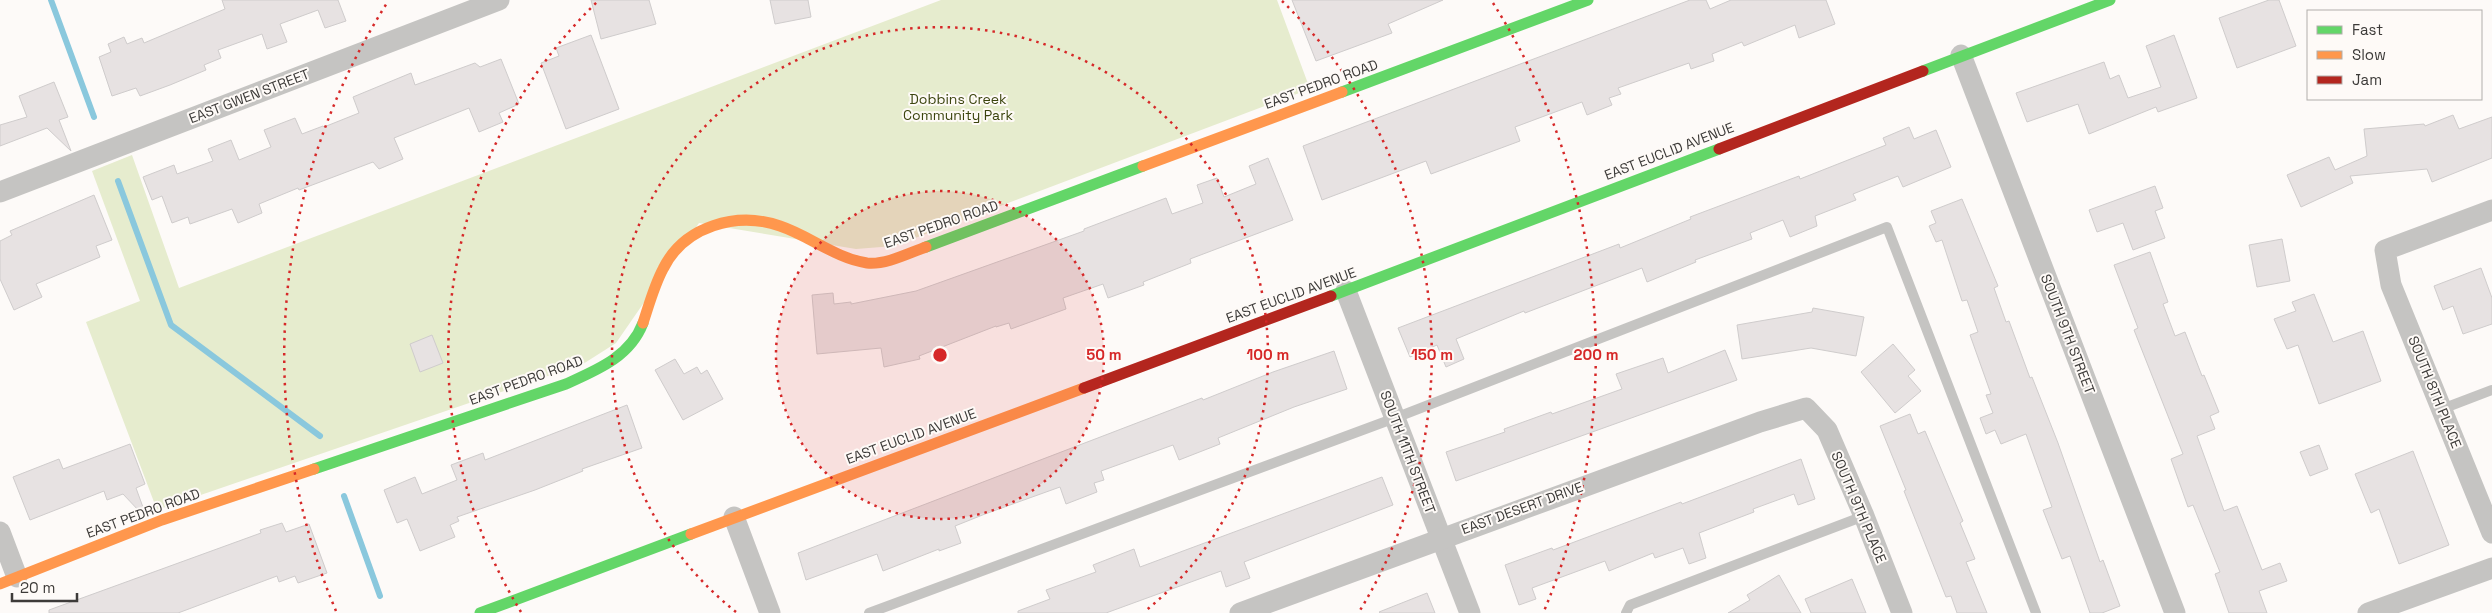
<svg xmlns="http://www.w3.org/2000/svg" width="2492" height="613" viewBox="0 0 2492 613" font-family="'Space Grotesk',sans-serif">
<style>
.green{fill:#e6ecce}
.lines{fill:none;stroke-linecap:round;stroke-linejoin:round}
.stream{stroke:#8ac8dd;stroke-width:6}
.building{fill:#e7e2e2;stroke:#cfcccc}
.lane{stroke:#c5c4c2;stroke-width:10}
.street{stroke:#c5c4c2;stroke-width:21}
.fast{stroke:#63d668;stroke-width:11}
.slow{stroke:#ff974d;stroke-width:11}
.jam{stroke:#b3261e;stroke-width:11}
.ring{fill:none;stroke:#d62828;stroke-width:2.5;stroke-dasharray:2.5 5}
.labels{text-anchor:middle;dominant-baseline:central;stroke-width:4;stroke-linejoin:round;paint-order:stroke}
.street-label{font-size:14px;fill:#3d3b39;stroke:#fefaf7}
.park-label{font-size:14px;fill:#3b440e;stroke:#fefaf7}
.centre{fill:#d62828;stroke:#fefaf7;stroke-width:2.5}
.ring-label{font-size:15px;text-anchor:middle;font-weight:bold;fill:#d62828;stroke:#fefaf7;stroke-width:4;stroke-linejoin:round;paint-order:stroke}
</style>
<rect width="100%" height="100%" fill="#fdfaf8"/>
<path class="green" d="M941,0h336l33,89 -416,157 -38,3 -157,-26 -83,120 -33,21 -426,146 -71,-188 54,-21 -48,-130 40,-16 47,133z"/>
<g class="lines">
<g class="stream">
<path d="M51,0l43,117"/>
<path d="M118,181l53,144 149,111"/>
<path d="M344,496l36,100"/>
</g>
</g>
<g class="building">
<path d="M222,0h116l8,21 -21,7 -7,-18 -38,14 7,18 -20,7 -5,-15 -44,16 3,8 -17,7 2,5 -36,15 -30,11 -4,-8 -24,8 -13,-39 12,-5 -3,-8 16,-7 3,7 15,-6 2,5 81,-34z"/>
<path d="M591,0h58l7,24 -55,15z"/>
<path d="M770,0h38l3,17 -36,7z"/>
<path d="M1292,0h151l-55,24 4,9 -76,28z"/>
<path d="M1690,0h16l4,9 21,-9h95l9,24 -36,14 -4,-13 -51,21 -2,-4 -30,12 2,7 -23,8 -2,-6 -71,25 3,6 -12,4 3,7 -25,10 -5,-13 -67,25 5,14 -89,33 -5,-13 -104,39 -19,-54z"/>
<path d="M2269,0h10l17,46 -59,22 -18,-50z"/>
<path d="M591,35l28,74 -53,20 -25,-66 18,-7 -3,-8z"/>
<path d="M2174,35l23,63 -39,14 -2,-5 -67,27 -11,-30 -51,18 -11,-29 88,-31 6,17 9,-4 9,23 33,-11 -15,-41z"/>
<path d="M501,59l18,45 -20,9 4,9 -24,10 -10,-24 -75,30 9,21 -24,10 -6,-7 -74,28 -1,-2 -39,16 3,9 -24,10 -6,-14 -42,15 -2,-7 -16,6 -10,-27 -10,4 -9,-23 31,-12 3,9 36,-13 -5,-12 23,-9 8,20 32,-13 -7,-17 31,-12 7,16 21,-8 1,1 35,-14 -6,-16 58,-24 4,12 60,-22 5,4z"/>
<path d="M54,82l14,35 -9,3 12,31 -24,-23 -47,18v-21l27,-8 -8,-21z"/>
<path d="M2453,115l6,14 33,-12v41l-60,24 -5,-13 -77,7 3,7 -52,24 -14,-32 42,-18 6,13 32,-14 -3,-27 60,-5 1,2z"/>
<path d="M1909,127l5,12 22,-9 15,37 -48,20 -5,-11 -45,18 3,6 -41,16 2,10 -27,11 -7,-17 -33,13 2,6 -57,21 1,2 -49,20 -5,-14 -117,45 -1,-2 -68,28 8,20 -18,8 -9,-22 -27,12 -12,-29 221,-84 1,4 71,-29 -1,-2 109,-41 1,3 86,-34 -3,-7z"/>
<path d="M1268,158l25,62 -103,39 1,4 -48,19 1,3 -36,13 -5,-14 -40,14 3,11 -55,20 -2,-6 -13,4v-1l-77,30 1,3 -36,8 -3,-19 -64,6 -5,-59 21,-2 1,11 17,-2v2l65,-13 168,-60v-2l82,-31 6,16 31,-11 -6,-18 20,-7 7,19 32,-13 -7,-18z"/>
<path d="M2155,186l8,22 -8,3 10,27 -32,12 -10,-27 -26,9 -8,-22z"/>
<path d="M94,195l18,45 -16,6 4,11 -64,27 6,13 -28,13 -14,-31v-38l12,-6 -2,-4z"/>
<path d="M1962,199l36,87 -4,2 12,34 3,-1 21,57 2,-1 26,66 42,119 3,-2 17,46 -18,7h-12l-20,-57 -8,3 -19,-49 9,-3 -26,-73 -25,10 -6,-14 -9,4 -6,-16 13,-5 -7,-18 5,-1 -21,-59 8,-3 -11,-32 -5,1 -20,-61 -6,2 -7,-16 7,-3 -5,-12z"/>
<path d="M2282,239l8,42 -33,6 -8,-42z"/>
<path d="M2150,252l18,50 -5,2 12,32 10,-4 17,44 2,-1 15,37 -9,4 5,13 -18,7 27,75 13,-5 25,64 18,-7 7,18 -28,10 8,22h-38l-14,-39 5,-2 -27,-67 -5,2 -17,-48 12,-5 -49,-124 4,-2 -24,-63z"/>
<path d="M2481,268l11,30v26l-29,10 -10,-28 -10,4 -9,-24z"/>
<path d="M2314,294l19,48 30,-11 18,50 -62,23 -21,-59 -11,4 -13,-30 22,-8 -4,-9z"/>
<path d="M1813,308l51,9 -8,39 -45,-8 -69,11 -5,-34 75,-13z"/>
<path d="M432,335l11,28 -23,9 -10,-28z"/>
<path d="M1893,344l22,26 -7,6 13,15 -26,22 -34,-41z"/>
<path d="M1725,350l12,30 -281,101 -10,-29 59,-20 -1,-3 47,-17 1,2 70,-25 -6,-15 47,-16 5,15z"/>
<path d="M1334,351l13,38 -53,18 -76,31 2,6 -41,16 -6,-15 -72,26 3,9 -10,3 3,9 -31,12 -6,-17 -75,27 -30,12 6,17 -22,8v-2l-56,22 -6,-17 -71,26 -8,-27 404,-155 1,2 70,-28z"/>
<path d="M675,359l9,15 13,-7 4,7 6,-4 16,29 -40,21 -28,-50z"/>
<path d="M627,405l15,43 -60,21 1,2 -48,19 -78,27 2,4 -9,4 5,12 -35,14 -13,-32 -10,4 -13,-33 31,-13 7,17 35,-14 -6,-15 32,-12 2,7z"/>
<path d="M1910,414l8,20 7,-3 38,90 -3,2 15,36 -9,3 21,51h-30l-6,-17 -5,1 -42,-106 2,-1 -26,-64z"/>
<path d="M130,444l15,40 -9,4 8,22 -4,2 -17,-18 -16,6 -3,-9 -74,29 -17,-43 46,-18 4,10z"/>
<path d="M2319,445l9,24 -18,7 -10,-24z"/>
<path d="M2413,451l36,94 -50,19 -20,-55 -8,4 -16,-39z"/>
<path d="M1801,459l14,40 -17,6 -4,-11 -41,15 1,3 -55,21 7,25 -17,6 -6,-16 -28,10 -2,-5 -44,18 -4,-10 -73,27 4,11 -17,6 -14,-40 47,-17 1,2 128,-48 1,2z"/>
<path d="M1382,477l11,28 -149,57 6,16 -24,9 -5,-16 -115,42h-88v-2l32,-12 -4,-9 50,-18 -3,-7 41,-16 6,18z"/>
<path d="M282,523l4,9 23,-8 18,49 -29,10 -3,-7 -16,6 -2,-6 -99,37h-129v-3l212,-77 -1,-3z"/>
<path d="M1779,575l22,38h-73l22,-13 -3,-5z"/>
<path d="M1852,579l14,34h-55l-6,-14z"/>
<path d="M1427,593l8,20h-55l-1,-1z"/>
</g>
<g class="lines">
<g class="lane">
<path d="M2442,409l50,-19"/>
<path d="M869,613l526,-195 492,-191 149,386"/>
<path d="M1626,613l4,-8 234,-89"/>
</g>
<g class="street">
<path d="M1961,55l214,558"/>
<path d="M0,192l499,-192"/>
<path d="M2492,210l-107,40 6,35 101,248"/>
<path d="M1346,291l124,322"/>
<path d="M734,517l36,96"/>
<path d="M0,532l17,45"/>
<path d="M1240,613l520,-191 46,-14 21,22 37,86 38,97"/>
<path d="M2368,613l124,-45"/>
</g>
<g class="fast">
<path d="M1923,71l187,-71"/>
<path d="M1342,92l246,-92"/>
<path d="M926,247l217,-81"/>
<path d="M1331,296l388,-147"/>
<path d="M314,469l252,-85c31,-14 64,-27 77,-61"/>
<path d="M480,613l211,-79"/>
</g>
<g class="slow">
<path d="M1143,166l199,-74"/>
<path d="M643,323c6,-18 11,-37 20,-54 21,-43 74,-58 117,-43 30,10 55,32 87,37 19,2 42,-10 59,-16"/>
<path d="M691,534l393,-146"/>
<path d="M0,584l162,-64 152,-51"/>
</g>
<g class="jam">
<path d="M1719,149l204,-78"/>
<path d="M1084,388l247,-92"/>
</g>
</g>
<circle cx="940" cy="355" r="164" fill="#d62828" fill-opacity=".12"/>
<g class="ring">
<circle cx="940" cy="355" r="164"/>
<path d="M736 612A328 328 0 1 1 1144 612"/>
<path d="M521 612A492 492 0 0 1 598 1M1282 1A492 492 0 0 1 1359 612"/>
<path d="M336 611A656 656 0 0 1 387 3M1493 3A656 656 0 0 1 1544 611"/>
</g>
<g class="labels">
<g class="street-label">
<text transform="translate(1321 84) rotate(-20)">EAST PEDRO ROAD</text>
<text transform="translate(249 96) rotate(-21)">EAST GWEN STREET</text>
<text transform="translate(1669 151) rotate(-21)">EAST EUCLID AVENUE</text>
<text transform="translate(941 224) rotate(-19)">EAST PEDRO ROAD</text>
<text transform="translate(1291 295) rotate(-20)">EAST EUCLID AVENUE</text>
<text transform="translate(2068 334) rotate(69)">SOUTH 9TH STREET</text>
<text transform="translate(526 380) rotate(-20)">EAST PEDRO ROAD</text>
<text transform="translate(2435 392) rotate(68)">SOUTH 8TH PLACE</text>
<text transform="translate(911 436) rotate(-20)">EAST EUCLID AVENUE</text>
<text transform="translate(1408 452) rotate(69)">SOUTH 11TH STREET</text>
<text transform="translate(1859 507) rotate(67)">SOUTH 9TH PLACE</text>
<text transform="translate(1522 508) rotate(-20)">EAST DESERT DRIVE</text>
<text transform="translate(143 513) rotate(-20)">EAST PEDRO ROAD</text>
</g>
<g class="park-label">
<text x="958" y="99">Dobbins Creek<tspan x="958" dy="16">Community Park</tspan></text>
</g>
</g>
<circle cx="940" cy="355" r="8" class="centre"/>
<g class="ring-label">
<text x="1104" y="360">50 m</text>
<text x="1268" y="360">100 m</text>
<text x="1432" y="360">150 m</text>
<text x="1596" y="360">200 m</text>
</g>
<rect x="2307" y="10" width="175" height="90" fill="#fefaf7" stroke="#b1aeab"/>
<rect x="2317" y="26" width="25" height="8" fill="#63d668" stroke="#b1aeab"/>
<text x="2352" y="35" font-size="15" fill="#3d3b39">Fast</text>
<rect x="2317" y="51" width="25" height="8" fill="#ff974d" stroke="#b1aeab"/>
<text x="2352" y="60" font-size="15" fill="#3d3b39">Slow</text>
<rect x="2317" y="76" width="25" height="8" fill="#b3261e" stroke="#b1aeab"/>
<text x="2352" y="85" font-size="15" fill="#3d3b39">Jam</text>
<path d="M12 593v8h65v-8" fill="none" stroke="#3d3b39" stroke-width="2.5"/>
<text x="20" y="593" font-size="15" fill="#3d3b39" stroke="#fefaf7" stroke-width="4" paint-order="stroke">20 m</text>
</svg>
